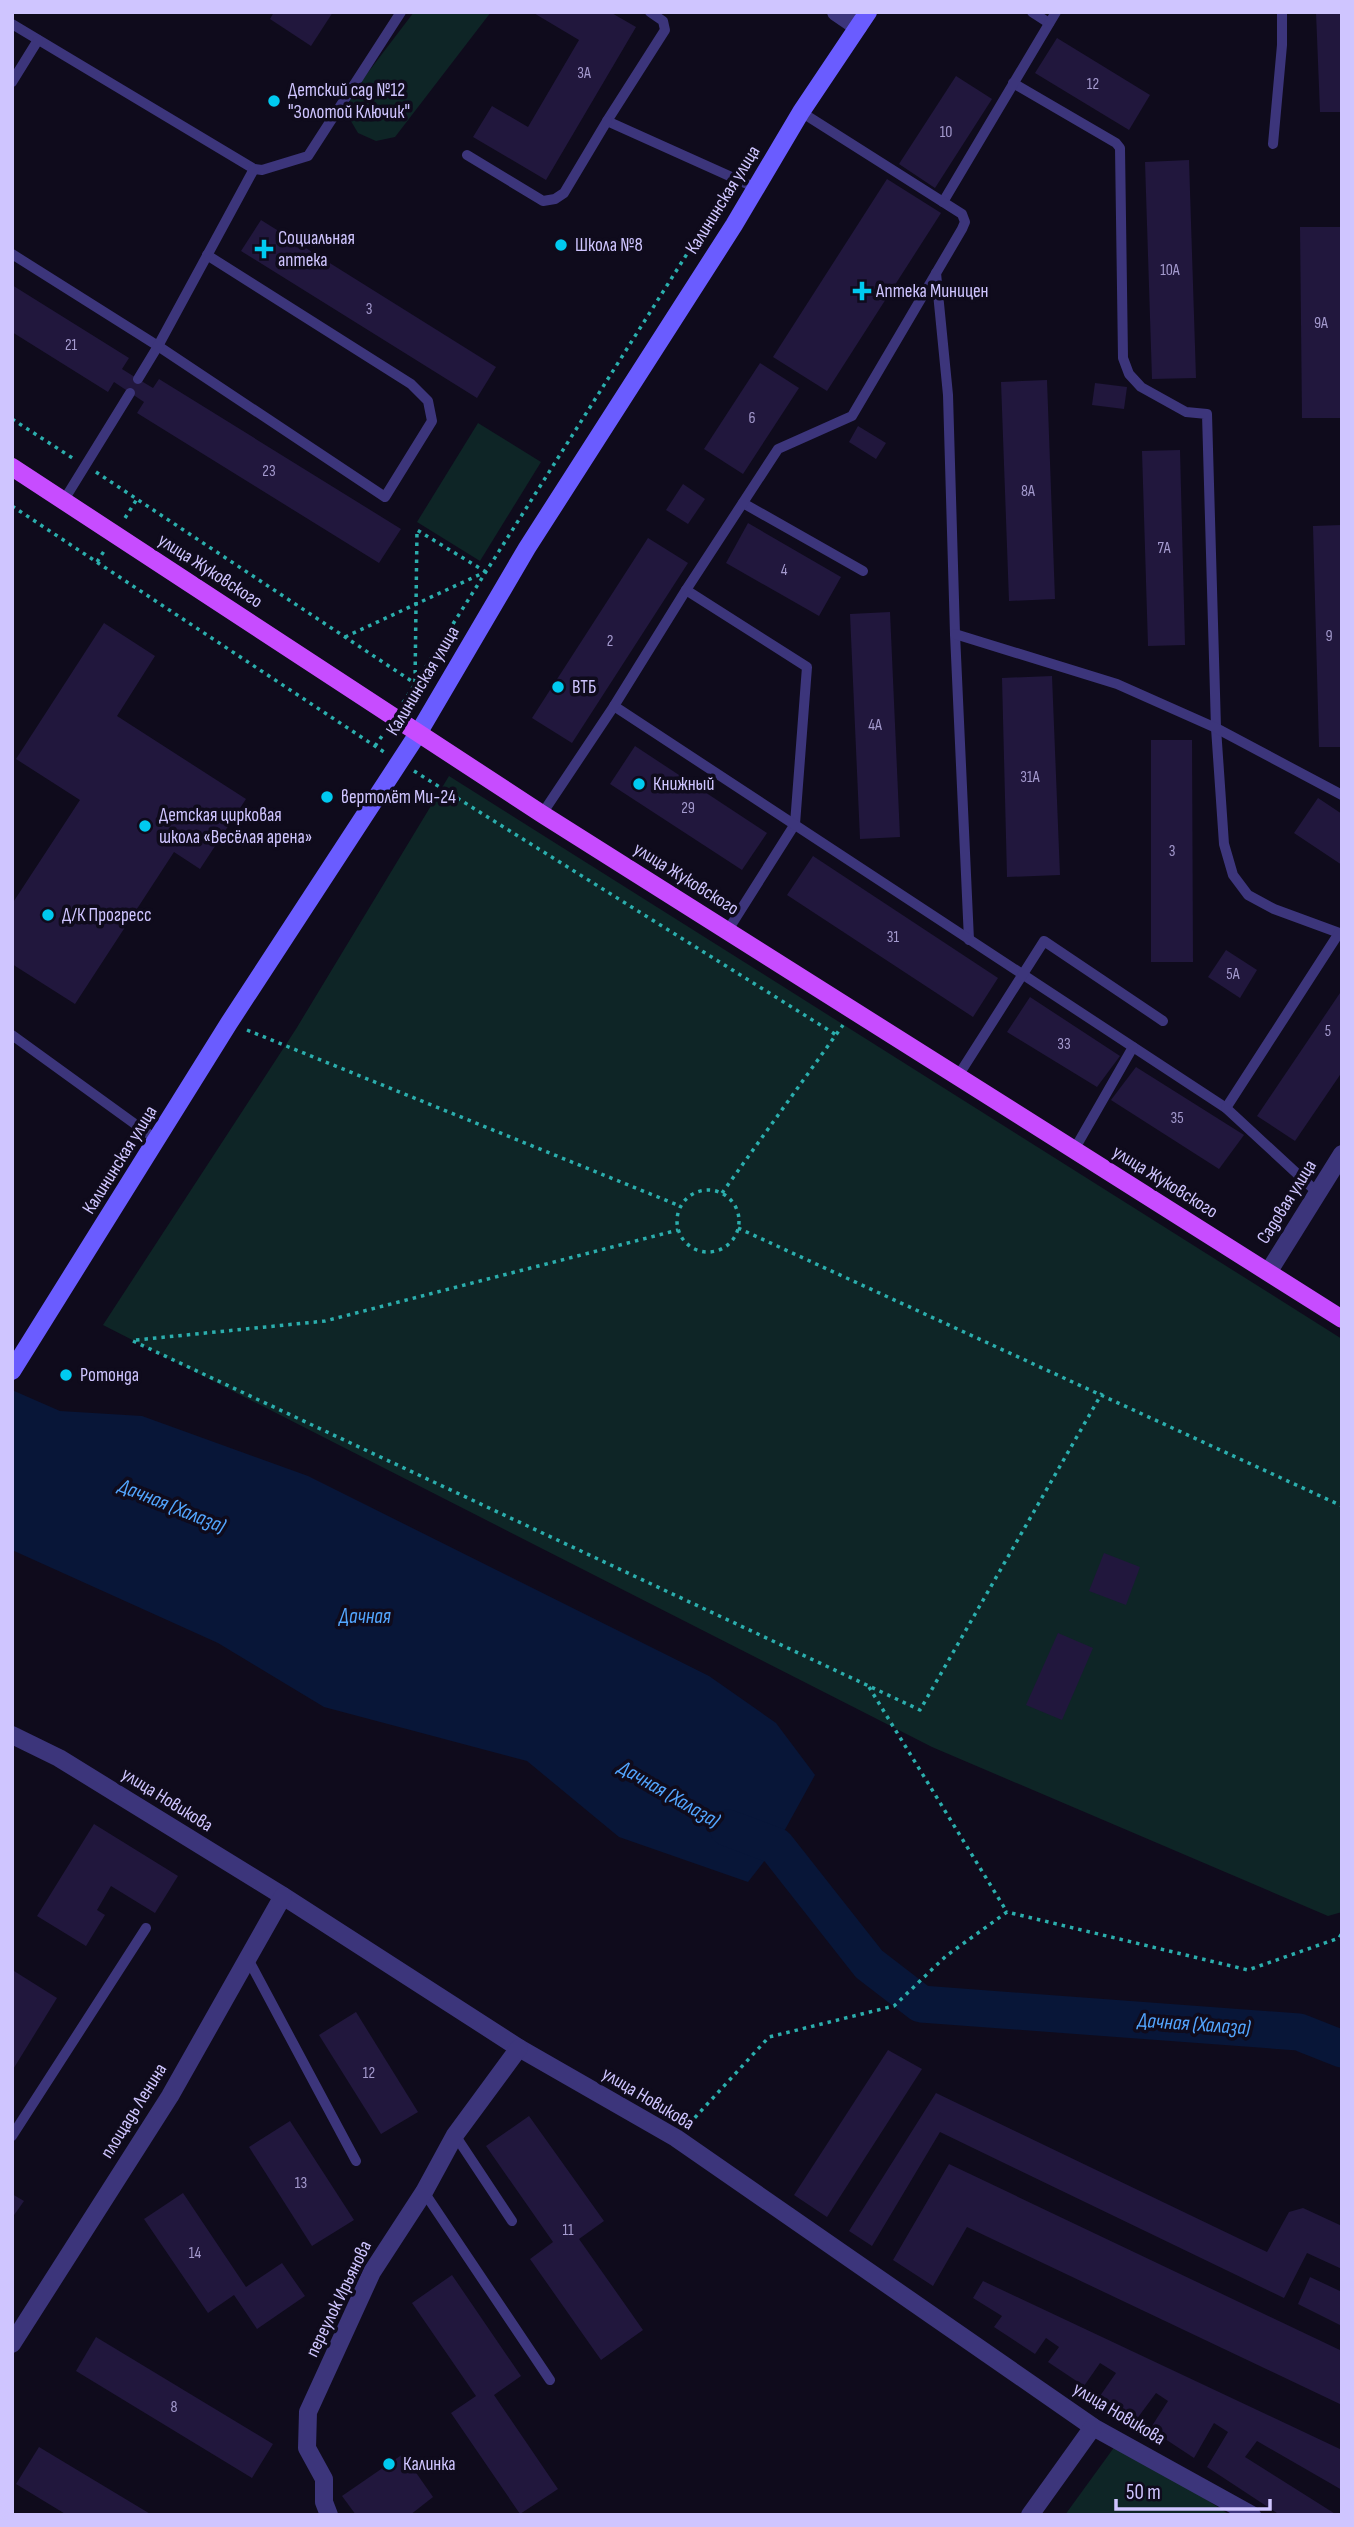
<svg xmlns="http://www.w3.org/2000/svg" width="1354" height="2527" viewBox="0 0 1354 2527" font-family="'Sofia Sans Condensed',sans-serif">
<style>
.green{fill:#0e2526}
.water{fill:#081638}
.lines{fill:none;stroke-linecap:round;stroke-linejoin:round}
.river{stroke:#081638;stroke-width:37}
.building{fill:#21173d}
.path{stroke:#2baead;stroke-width:3.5;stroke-dasharray:3.5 5;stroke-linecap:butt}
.lane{stroke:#3c357b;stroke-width:10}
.street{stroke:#3c357b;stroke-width:18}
.secondary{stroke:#6a5cff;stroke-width:18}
.primary{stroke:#c74cff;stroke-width:18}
.poi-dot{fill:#00caf0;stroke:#0f0b1c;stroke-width:2.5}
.labels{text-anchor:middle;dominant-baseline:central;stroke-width:7;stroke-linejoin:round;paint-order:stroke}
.number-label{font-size:16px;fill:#a49ace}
.poi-label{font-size:19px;fill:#cfc5ff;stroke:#0f0b1c;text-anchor:start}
.street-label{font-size:19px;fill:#cfc5ff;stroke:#0f0b1c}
.water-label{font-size:21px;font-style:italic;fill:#53a6ff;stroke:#0f0b1c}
</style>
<rect width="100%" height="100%" fill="#0f0b1c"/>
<g class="green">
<path d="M414,12h77l-96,125 -19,4 -18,-8 -10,-17 2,-20z"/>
<path d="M478,423l63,39 -61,99 -63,-39z"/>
<path d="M449,776l893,563v573l-14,4 -396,-169 -829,-422 193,-296z"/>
<path d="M1118,2442l112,73h-165z"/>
</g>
<path class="water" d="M12,1390l48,21 82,5 166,60 401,200 67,47 39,52 -39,71 -28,36 -129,-45 -92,-76 -203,-54 -106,-64 -206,-93z"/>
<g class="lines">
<path class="river" d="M728,1828l48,18 93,118 52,40 378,28 43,17"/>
</g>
<g class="building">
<path d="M274,12h59l-22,34 -41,-27z"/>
<path d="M532,12h78l26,15 -90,153 -73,-43 19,-31 36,21 51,-87z"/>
<path d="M1316,12h26v100h-22z"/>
<path d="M1057,38l93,57 -21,35 -94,-57z"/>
<path d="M956,76l36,23 -57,89 -36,-24z"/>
<path d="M1189,160l7,218 -44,1 -7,-217z"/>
<path d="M887,179l54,34 -114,178 -54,-34z"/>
<path d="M261,220l235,147 -19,31 -236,-147z"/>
<path d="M1300,227h42v191h-40z"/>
<path d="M12,285l117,73 -7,11 16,10 15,9 6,-9 242,150 -22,34 -242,-150 7,-11 -30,-20 -6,10 -96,-60z"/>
<path d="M760,363l39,25 -56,86 -39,-25z"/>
<path d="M1047,380l8,219 -46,2 -8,-219z"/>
<path d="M1095,383l32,4 -3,22 -32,-4z"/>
<path d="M858,426l28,17 -10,16 -27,-17z"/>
<path d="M1180,450l5,195 -37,1 -6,-195z"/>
<path d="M683,484l22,15 -17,25 -22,-14z"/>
<path d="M748,523l93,54 -22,39 -93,-53z"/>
<path d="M1342,525v222h-23l-6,-221z"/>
<path d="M648,538l40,25 -116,180 -40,-25z"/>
<path d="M890,612l10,225 -40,2 -10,-225z"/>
<path d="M104,623l51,33 -38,60 129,83 -46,70 -26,-17 -99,152 -63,-40v-60l68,-104 -64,-41z"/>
<path d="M1052,676l8,199 -53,2 -5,-199z"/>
<path d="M1151,740h41l1,222h-42z"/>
<path d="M635,746l132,87 -25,37 -132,-86z"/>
<path d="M1318,798l24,16v51l-48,-32z"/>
<path d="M813,856l185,122 -25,39 -186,-122z"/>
<path d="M1226,950l31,20 -17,28 -32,-21z"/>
<path d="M1342,990v82l-47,69 -38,-25z"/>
<path d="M1030,997l90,59 -23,31 -90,-55z"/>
<path d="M1136,1067l108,68 -25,34 -108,-69z"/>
<path d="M1104,1553l36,14 -14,38 -37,-14z"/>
<path d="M1058,1633l35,15 -31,72 -36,-15z"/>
<path d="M94,1824l84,52 -23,37 -44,-27 -14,24 8,5 -19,31 -49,-30z"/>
<path d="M14,1971l43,27 -45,73v-97z"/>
<path d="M356,2012l62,100 -37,22 -62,-99z"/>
<path d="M888,2050l34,19 -95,148 -33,-22z"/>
<path d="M936,2093l331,159 22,-40 14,-4 39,18v43l-35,-16 -23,45 -344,-166 -68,114 -23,-15z"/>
<path d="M529,2116l75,105 -25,18 64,91 -42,30 -71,-101 23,-17 -67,-96z"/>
<path d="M290,2121l64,99 -42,26 -63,-99z"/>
<path d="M949,2164l393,187v54l-375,-178 -34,59 -40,-26z"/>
<path d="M183,2193l63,94 36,-24 23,33 -48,33 -23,-34 -26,18 -64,-94z"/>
<path d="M12,2194l12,7 -12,17z"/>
<path d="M452,2275l69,101 -27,19 64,94 -38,25 -69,-101 25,-17 -64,-93z"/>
<path d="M1310,2277l32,15v34l-44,-22z"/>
<path d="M983,2281l359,169v40l-85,-49 -12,16 92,58h-57l-73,-48 21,-35 -14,-9 -20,35 -44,-29 18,-28 -12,-8 -20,27 -36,-24 16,-23 -16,-10 -16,23 -36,-24 11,-15 -13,-9 -11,16 -41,-27 8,-11 -29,-18z"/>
<path d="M96,2337l177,107 -21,34 -176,-107z"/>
<path d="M39,2447l113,68h-85l-51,-31z"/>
<path d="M403,2454l30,43 -23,18h-54l-14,-19z"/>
</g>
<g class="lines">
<g class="path">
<path d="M12,419l62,40"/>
<path d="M96,472l329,218"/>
<path d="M12,506l372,246"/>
<path d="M125,518l12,-19"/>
<path d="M97,562l9,-14"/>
<path d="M345,637l138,-64"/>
<path d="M415,682l2,-152 69,42"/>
<path d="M403,703l325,-514"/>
<path d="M375,746l9,-13"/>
<path d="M414,771l424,265"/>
<path d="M247,1030l433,176"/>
<circle cx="708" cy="1221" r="31"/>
<path d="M722,1193l121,-168"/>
<path d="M738,1228l604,278"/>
<path d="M136,1340l189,-19 353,-91"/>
<path d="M133,1341l787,369 182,-317"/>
<path d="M869,1687l138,225"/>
<path d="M689,2124l80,-87 125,-31 52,-50 61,-44 241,58 91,-32 3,-5"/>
</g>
<g class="lane">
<path d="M650,12l13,9 2,9 -58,91 149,67"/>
<path d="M1032,12l17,11"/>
<path d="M12,24l242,145 8,1 46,-14 93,-144"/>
<path d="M12,82l26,-42"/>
<path d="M1013,83l103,60 4,5 3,210 6,16 12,13 45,25 21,2 9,314 8,116 9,31 15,20 26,14 68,25"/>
<path d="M1273,144l9,-99v-33"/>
<path d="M467,155l76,46 12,-2 9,-6 43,-72"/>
<path d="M943,202l113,-190"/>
<path d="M12,254l146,92 227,151 47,-76 -4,-20 -17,-17 -204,-129"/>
<path d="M936,273l12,122 7,239 14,306"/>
<path d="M138,379l20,-33 96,-177"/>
<path d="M64,500l66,-107"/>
<path d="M743,503l120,68"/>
<path d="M686,590l121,77 -12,157 -67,106"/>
<path d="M955,634l162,50 99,44 126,67"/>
<path d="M614,706l612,402 92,85"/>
<path d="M542,814l72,-108 72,-116 92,-141 74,-33 110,-187 3,-7 -3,-8 -161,-102"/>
<path d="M12,1035l145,105"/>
<path d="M958,1076l86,-135 119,80"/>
<path d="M1226,1108l113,-175"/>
<path d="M1074,1150l59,-103"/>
<path d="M248,1959l108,202"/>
<path d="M455,2135l57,86"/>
<path d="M12,2136l134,-208"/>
<path d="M424,2192l126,188"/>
</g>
<g class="street">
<path d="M836,12l22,15"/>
<path d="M1269,1271l73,-117"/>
<path d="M12,1735l47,23 224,138 236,152 157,90 417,289 159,88"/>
<path d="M12,2344l158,-248 113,-200"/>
<path d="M329,2515l-5,-13v-23l-17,-31 1,-36 64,-140 52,-80 31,-57 64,-87"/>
<path d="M1030,2515l63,-88"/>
</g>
<path class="secondary" d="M12,1371l217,-348 190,-291 108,-184 207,-323 67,-113 67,-100"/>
<path class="primary" d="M12,467l530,347 800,505"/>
</g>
<g class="poi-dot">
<circle cx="274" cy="101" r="7"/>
<circle cx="561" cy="245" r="7"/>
<path d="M260.5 238.5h7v7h7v7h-7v7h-7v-7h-7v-7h7z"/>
<path d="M858.5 280.5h7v7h7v7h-7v7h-7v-7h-7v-7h7z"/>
<circle cx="558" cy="687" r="7"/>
<circle cx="639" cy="784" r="7"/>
<circle cx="327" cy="797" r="7"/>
<circle cx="145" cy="826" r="7"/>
<circle cx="48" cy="915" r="7"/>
<circle cx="66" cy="1375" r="7"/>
<circle cx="389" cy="2464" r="7"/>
</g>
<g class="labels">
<g class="number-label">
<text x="584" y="73">3А</text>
<text x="1093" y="84">12</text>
<text x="946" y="132">10</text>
<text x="1170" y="270">10А</text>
<text x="369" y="309">3</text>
<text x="1321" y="323">9А</text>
<text x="71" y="345">21</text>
<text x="752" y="418">6</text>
<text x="269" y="471">23</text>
<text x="1028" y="491">8А</text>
<text x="1164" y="548">7А</text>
<text x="784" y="570">4</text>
<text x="1329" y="636">9</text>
<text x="610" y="641">2</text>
<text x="875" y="725">4А</text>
<text x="1030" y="777">31А</text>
<text x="688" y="808">29</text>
<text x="1172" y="851">3</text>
<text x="893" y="937">31</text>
<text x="1233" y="974">5А</text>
<text x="1328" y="1031">5</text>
<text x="1064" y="1044">33</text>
<text x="1177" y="1118">35</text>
<text x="369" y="2073">12</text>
<text x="301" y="2183">13</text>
<text x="568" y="2230">11</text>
<text x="195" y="2253">14</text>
<text x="174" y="2407">8</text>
</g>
<g class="poi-label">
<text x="288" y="90">Детский сад №12<tspan x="288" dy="22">"Золотой Ключик"</tspan></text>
<text x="278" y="238">Социальная<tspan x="278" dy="22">аптека</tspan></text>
<text x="575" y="245">Школа №8</text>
<text x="876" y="291">Аптека Миницен</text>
<text x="572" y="687">ВТБ</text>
<text x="653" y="784">Книжный</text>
<text x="341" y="797">вертолёт Ми-24</text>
<text x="159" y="815">Детская цирковая<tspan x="159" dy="22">школа «Весёлая арена»</tspan></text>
<text x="62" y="915">Д/К Прогресс</text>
<text x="80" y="1375">Ротонда</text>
<text x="403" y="2464">Калинка</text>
</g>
<g class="street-label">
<text transform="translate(723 200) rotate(-58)">Калининская улица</text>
<text transform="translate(210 571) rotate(33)">улица Жуковского</text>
<text transform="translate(423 681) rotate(-59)">Калининская улица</text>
<text transform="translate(686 879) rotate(32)">улица Жуковского</text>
<text transform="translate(120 1160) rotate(-58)">Калининская улица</text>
<text transform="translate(1165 1182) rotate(32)">улица Жуковского</text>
<text transform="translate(1287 1202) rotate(-58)">Садовая улица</text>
<text transform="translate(167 1800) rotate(32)">улица Новикова</text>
<text transform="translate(648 2099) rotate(31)">улица Новикова</text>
<text transform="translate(134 2111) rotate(-58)">площадь Ленина</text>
<text transform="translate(339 2299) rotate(-64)">переулок Ирьянова</text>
<text transform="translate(1119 2414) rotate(31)">улица Новикова</text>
</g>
<g class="water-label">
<text transform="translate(172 1506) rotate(22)">Дачная (Халаза)</text>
<text x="365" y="1616">Дачная</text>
<text transform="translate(669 1794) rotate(30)">Дачная (Халаза)</text>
<text transform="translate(1194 2024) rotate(4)">Дачная (Халаза)</text>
</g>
</g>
<rect width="1354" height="2527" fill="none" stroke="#cfc5ff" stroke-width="28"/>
<path d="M1116 2499v10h154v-10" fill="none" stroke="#cfc5ff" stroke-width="3.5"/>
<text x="1126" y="2499" font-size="21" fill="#cfc5ff" stroke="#0f0b1c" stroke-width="5" paint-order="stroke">50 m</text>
</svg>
